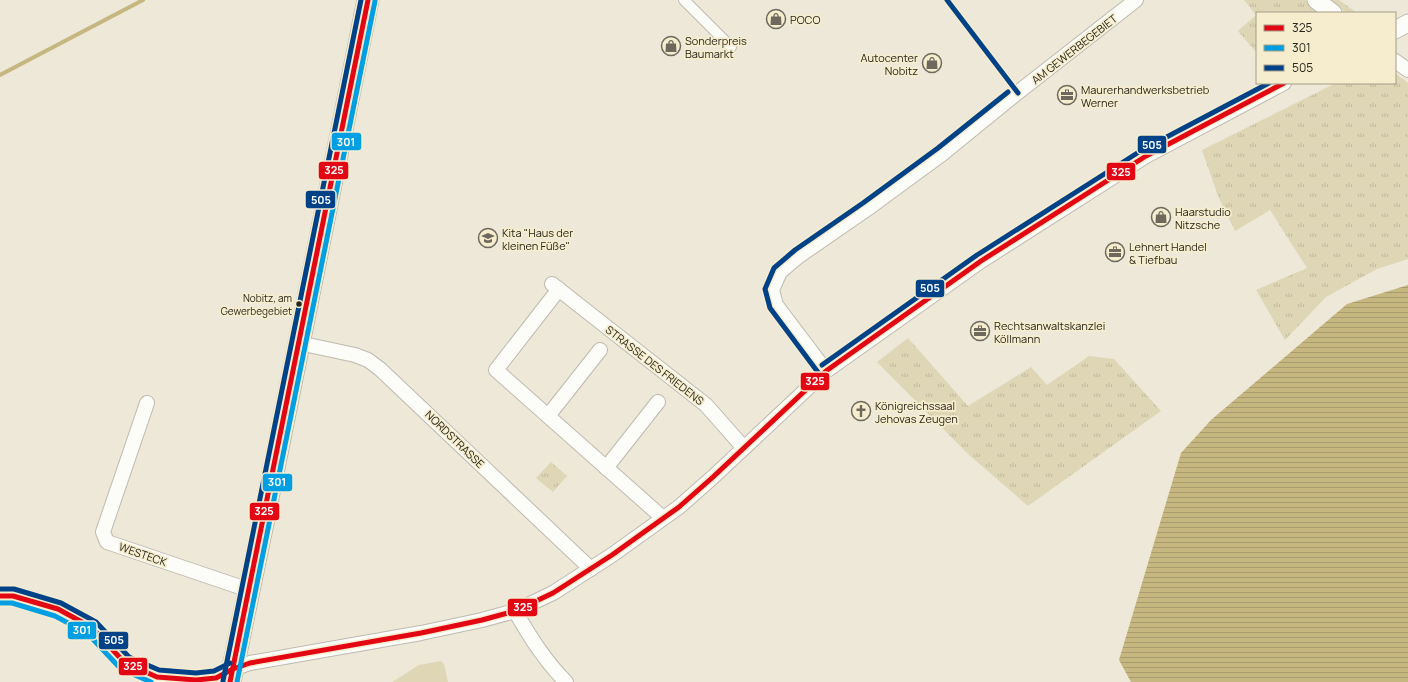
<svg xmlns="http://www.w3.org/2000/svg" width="1408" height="682" viewBox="0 0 1408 682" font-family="Manrope,sans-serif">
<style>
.grass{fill:url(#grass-tufts)}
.pitch{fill:#dfd6b5}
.water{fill:url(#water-rules)}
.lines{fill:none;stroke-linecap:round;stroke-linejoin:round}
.stream{stroke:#c6b680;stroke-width:4}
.pedestrian-casing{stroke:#bebaae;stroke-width:12}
.minor-casing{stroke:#bebaae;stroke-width:16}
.tertiary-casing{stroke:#bebaae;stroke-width:19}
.primary-casing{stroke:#bebaae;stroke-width:23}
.pedestrian{stroke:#fcfcf9;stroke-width:10}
.minor{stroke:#fcfcf9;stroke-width:14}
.tertiary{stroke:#fcfcf9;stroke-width:17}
.primary{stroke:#fcfcf9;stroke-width:21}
.bus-1-casing{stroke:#f6edcf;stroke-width:8}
.bus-2-casing{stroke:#f6edcf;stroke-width:8}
.bus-3-casing{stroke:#f6edcf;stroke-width:8}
.bus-1{stroke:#e30613;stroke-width:5}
.bus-2{stroke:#009fe3;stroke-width:5}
.bus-3{stroke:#004288;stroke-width:5}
.bus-dot{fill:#29251a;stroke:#f6edcf;stroke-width:1.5}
.labels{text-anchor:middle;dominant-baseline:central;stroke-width:3.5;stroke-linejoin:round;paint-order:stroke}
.bus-label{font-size:10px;fill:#29251a;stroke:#f6edcf;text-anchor:end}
.poi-label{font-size:11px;fill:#29251a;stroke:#f6edcf;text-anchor:start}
.street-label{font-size:11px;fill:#29251a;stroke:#f6edcf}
.line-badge{stroke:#f6edcf;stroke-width:1.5}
.badge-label{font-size:11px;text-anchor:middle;font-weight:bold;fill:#fff}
</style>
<defs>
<pattern id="grass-tufts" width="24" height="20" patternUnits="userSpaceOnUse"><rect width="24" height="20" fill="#dfd6b5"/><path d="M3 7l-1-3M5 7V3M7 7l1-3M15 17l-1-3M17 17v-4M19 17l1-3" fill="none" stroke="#bfb89b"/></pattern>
<pattern id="water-rules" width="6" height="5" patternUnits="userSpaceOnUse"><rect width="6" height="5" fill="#c6b680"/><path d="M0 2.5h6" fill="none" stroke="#aa9c6e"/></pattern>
</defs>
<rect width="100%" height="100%" fill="#ede8d8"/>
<g class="grass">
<path d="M1244,0h61l17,13h-65v40l-19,-22 18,-16z"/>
<path d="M1329,0h10l18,13h-10z"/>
<path d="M1395,73l13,10v176l-31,10 -51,28 -41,43 -29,-50 51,-22 -37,-58 -35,21 -17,-35 -16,-46 134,-67h59z"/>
<path d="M908,338l60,68 63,-39 16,18 42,-29 25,3 47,52 -133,95 -60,-52 -91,-92z"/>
<path d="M551,462l16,14 -14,16 -17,-14z"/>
</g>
<path class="pitch" d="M441,661l3,3 4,18h-56l27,-17z"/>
<path class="water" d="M1408,285v397h-277l-12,-22 62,-207 30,-33 136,-116z"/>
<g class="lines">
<path class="stream" d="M0,75l143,-75"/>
<g class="pedestrian-casing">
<path id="pedestrian" d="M684,0l47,47"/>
</g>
<g class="minor-casing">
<g id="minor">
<path d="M1395,61l13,9"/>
<path d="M552,284l154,121 38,43"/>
<path d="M559,289l-63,81 167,148"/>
<path d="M299,343l56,12 13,5 12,9 211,200"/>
<path d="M826,371l-50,-66 -4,-15 8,-18 19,-16 68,-47 75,-55 70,-57 124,-97"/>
<path d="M147,403l-44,129 4,10 142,48"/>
<path d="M548,416l52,-66"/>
<path d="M606,468l52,-66"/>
<path d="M515,611c15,26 30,50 51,71"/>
<path d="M233,669l17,-6 171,-30 61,-13 33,-9 38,-18 59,-38 67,-48 34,-30 113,-106 155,-110 165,-105 138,-73"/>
</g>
</g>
<g class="tertiary-casing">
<g id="tertiary">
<path d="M1316,0l17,13"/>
<path d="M1395,30l13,-7"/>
<path d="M0,596h13l45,13 33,18 34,36 32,14 39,3 20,-2 17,-9"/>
</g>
</g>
<g class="primary-casing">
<path id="primary" d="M230,682l32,-154 106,-528"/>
</g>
<use href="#pedestrian" class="pedestrian"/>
<use href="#minor" class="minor"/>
<use href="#tertiary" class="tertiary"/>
<use href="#primary" class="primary"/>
<g class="bus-1-casing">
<g id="bus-1">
<path d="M0,596h13l45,13 33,18 34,36 32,14 39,3 20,-2 17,-9 17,-6 171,-30 61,-13 33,-9 38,-18 59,-38 67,-48 34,-30 113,-106 155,-110 165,-105 138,-73"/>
<path d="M230,682l138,-682"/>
</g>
</g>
<g class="bus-2-casing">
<g id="bus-2">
<path d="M0,603h12l43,13 32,17 34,36 30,13"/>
<path d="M237,682l138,-681"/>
</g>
</g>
<g class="bus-3-casing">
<g id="bus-3">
<path d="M947,0l71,93"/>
<path d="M822,365l155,-110 165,-105 127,-67"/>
<path d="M820,375l-50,-67 -5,-19 9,-21 21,-18 68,-47 75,-55 70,-56"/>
<path d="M0,589h14l47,14 35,19 33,35 30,13 37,3 18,-2 16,-8"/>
<path d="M223,681l138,-681"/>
</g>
</g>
<use href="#bus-1" class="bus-1"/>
<use href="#bus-2" class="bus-2"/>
<use href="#bus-3" class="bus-3"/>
</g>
<defs>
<g id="shop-ring" transform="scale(1)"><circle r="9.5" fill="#f6edcf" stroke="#6e695c" stroke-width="1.5"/><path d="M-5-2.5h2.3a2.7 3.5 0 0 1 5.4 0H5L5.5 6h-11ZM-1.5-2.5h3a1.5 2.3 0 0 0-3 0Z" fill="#6e695c"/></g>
<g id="office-ring" transform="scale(1)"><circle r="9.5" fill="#f6edcf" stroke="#6e695c" stroke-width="1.5"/><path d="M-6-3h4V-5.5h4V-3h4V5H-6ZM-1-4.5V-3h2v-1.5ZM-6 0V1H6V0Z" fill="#6e695c"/></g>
<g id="school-ring" transform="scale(1)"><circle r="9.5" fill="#f6edcf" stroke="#6e695c" stroke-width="1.5"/><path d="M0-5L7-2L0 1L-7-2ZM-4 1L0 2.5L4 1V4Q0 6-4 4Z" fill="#6e695c"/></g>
<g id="church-ring" transform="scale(1)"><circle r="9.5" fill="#f6edcf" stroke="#6e695c" stroke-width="1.5"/><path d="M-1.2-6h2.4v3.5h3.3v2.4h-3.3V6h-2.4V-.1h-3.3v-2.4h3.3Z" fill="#6e695c"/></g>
</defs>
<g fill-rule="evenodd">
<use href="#shop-ring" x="776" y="19"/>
<use href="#shop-ring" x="671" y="46"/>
<use href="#shop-ring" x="932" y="63"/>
<use href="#office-ring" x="1067" y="95"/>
<use href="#shop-ring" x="1161" y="217"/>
<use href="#school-ring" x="488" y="238"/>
<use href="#office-ring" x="1115" y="252"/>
<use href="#office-ring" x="980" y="331"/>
<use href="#church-ring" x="861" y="411"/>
</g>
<circle class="bus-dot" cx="299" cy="304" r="3.5"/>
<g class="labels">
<g class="bus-label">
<text x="292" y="298">Nobitz, am<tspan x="292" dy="13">Gewerbegebiet</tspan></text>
</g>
<g class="poi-label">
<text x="790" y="19">POCO</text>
<text x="685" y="40">Sonderpreis<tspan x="685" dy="13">Baumarkt</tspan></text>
<text x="918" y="57" text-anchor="end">Autocenter<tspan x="918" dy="13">Nobitz</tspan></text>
<text x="1081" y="89">Maurerhandwerksbetrieb<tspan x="1081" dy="13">Werner</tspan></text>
<text x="1175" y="211">Haarstudio<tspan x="1175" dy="13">Nitzsche</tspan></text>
<text x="502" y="232">Kita "Haus der<tspan x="502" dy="13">kleinen Füße"</tspan></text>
<text x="1129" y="246">Lehnert Handel<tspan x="1129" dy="13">&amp; Tiefbau</tspan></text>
<text x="994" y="325">Rechtsanwaltskanzlei<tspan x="994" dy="13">Köllmann</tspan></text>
<text x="875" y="405">Königreichssaal<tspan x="875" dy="13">Jehovas Zeugen</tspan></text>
</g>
<g class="street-label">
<text transform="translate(1074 49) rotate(-38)">AM GEWERBEGEBIET</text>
<text transform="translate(655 365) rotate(38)">STRASSE DES FRIEDENS</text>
<text transform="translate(455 439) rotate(44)">NORDSTRASSE</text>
<text transform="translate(143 554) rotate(19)">WESTECK</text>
</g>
</g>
<g class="line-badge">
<rect x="331" y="132" width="31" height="19" rx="4" fill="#009fe3"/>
<rect x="1137" y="135" width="30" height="19" rx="4" fill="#004288"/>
<rect x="318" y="161" width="31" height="19" rx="4" fill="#e30613"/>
<rect x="1106" y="162" width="30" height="19" rx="4" fill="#e30613"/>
<rect x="305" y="190" width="31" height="19" rx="4" fill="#004288"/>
<rect x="915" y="279" width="30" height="19" rx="4" fill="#004288"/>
<rect x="800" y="372" width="30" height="19" rx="4" fill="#e30613"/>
<rect x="262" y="473" width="31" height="19" rx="4" fill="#009fe3"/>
<rect x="249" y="502" width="31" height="19" rx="4" fill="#e30613"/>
<rect x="507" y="598" width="31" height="19" rx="4" fill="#e30613"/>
<rect x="67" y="621" width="30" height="19" rx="4" fill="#009fe3"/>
<rect x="98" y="631" width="31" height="19" rx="4" fill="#004288"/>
<rect x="118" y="657" width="30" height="19" rx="4" fill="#e30613"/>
</g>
<g class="badge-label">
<text x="346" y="146">301</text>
<text x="1152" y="149">505</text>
<text x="334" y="174">325</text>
<text x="1121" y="176">325</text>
<text x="321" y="204">505</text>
<text x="930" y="292">505</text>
<text x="815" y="385">325</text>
<text x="277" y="486">301</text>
<text x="264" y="515">325</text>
<text x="523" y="611">325</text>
<text x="82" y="634">301</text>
<text x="114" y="644">505</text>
<text x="133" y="670">325</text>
</g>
<rect x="1256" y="12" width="140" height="72" fill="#f6edcf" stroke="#a49d87"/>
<rect x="1264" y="25" width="20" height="6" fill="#e30613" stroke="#a49d87"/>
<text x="1292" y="32" font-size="12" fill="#29251a">325</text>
<rect x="1264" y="45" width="20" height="6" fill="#009fe3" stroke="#a49d87"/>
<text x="1292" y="52" font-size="12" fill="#29251a">301</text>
<rect x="1264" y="65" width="20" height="6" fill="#004288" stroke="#a49d87"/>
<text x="1292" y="72" font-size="12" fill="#29251a">505</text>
</svg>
